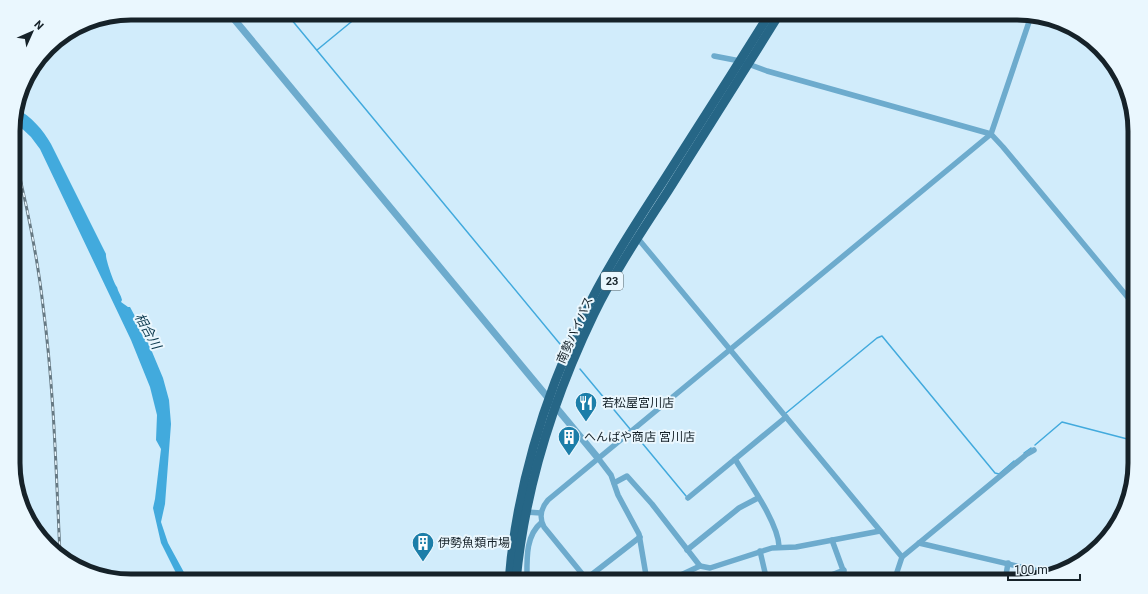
<svg xmlns="http://www.w3.org/2000/svg" width="1148" height="594" viewBox="0 0 1148 594" font-family="Roboto,'Noto Sans JP',sans-serif">
<style>
.water{fill:#42aadd}
.lines{fill:none;stroke-linecap:round;stroke-linejoin:round}
.stream{stroke:#42aadd;stroke-width:1.5}
.minor{stroke:#6dabcd;stroke-width:5.5}
.tertiary{stroke:#6dabcd;stroke-width:7}
.trunk{stroke:#266686;stroke-width:9}
.rail-casing{stroke:#667983;stroke-width:3}
.rail{stroke:#eaf7fe;stroke-width:1.5;stroke-dasharray:4.5;stroke-linecap:butt}
.labels{text-anchor:middle;dominant-baseline:central;stroke-width:4;stroke-linejoin:round;paint-order:stroke}
.shield{fill:#eaf7fe;stroke:#566269;stroke-width:1}
.shield-label{font-size:11px;font-weight:bold;fill:#162229}
.street-label{font-size:12px;fill:#162229;stroke:#eaf7fe}
.poi-label{font-size:12px;fill:#162229;stroke:#eaf7fe;text-anchor:start}
.water-label{font-size:13px;font-style:italic;fill:#08364b;stroke:#eaf7fe}
.rim{fill:none;stroke:#162229;stroke-width:5}
</style>
<rect width="100%" height="100%" fill="#d1ecfb"/>
<path class="water" d="M17,109c14,7 26,21 34,35l55,110c-1,4 8,30 11,33 1,5 4,8 5,13l-1,2 7,5h2l15,28 18,43 6,22 2,24 -6,80 -4,18 7,21 18,33 5,5h-11l-19,-38 -8,-35 2,-9 6,-50 -5,-9 1,-25 -7,-28 -19,-47 -91,-191 -9,-12 -17,-16z"/>
<g class="lines">
<g class="stream">
<path d="M286,13l274,331"/>
<path d="M317,50l45,-37"/>
<path d="M580,369l50,60"/>
<path d="M786,413l91,-75 5,-2 113,137 4,1 15,-13"/>
<path d="M633,432l53,64"/>
<path d="M1035,445l27,-23 73,19"/>
<path d="M1024,453l7,-5"/>
</g>
<g class="minor">
<path d="M714,56l26,5 27,10 224,63 12,13 132,159"/>
<path d="M640,241l262,316"/>
<path d="M598,458l13,17 7,20 21,39 8,47"/>
<path d="M735,459c13,22 43,63 44,87"/>
<path d="M614,483l13,-7 25,28 48,62"/>
<path d="M688,498l98,-81"/>
<path d="M526,512l15,1"/>
<path d="M832,540l15,41"/>
<path d="M919,543l128,30"/>
<path d="M687,550l52,-42 19,-10"/>
<path d="M760,551l7,30"/>
<path d="M586,579l54,-42"/>
<path d="M527,581c0,-20 -2,-45 14,-58"/>
<path d="M588,581l-44,-54c-5,-9 -3,-19 4,-27l443,-366 40,-118"/>
<path d="M668,581l32,-15 10,2 62,-20 24,-1 84,-16"/>
<path d="M816,581l28,-11"/>
<path d="M894,581l8,-24 125,-103 7,-4"/>
<path d="M1005,581l3,-18"/>
</g>
<path class="tertiary" d="M229,13l369,445"/>
<g class="trunk">
<path d="M509,581c7,-90 34,-181 73,-262 23,-49 53,-94 82,-139 36,-56 71,-111 106,-167"/>
<path d="M516,581c9,-93 38,-184 78,-267 21,-43 48,-83 74,-123 37,-59 75,-118 112,-178"/>
</g>
<g class="rail-casing">
<path id="rail" d="M13,149c13,52 24,104 30,157 11,82 13,165 17,248"/>
</g>
<use href="#rail" class="rail"/>
</g>
<defs>
<g id="restaurant-pin" transform="scale(1.15)"><path d="M0 17L-7.5 6A9.5 9.5 0 1 1 7.5 6Z" fill="#1c7ea9" stroke="#eaf7fe"/><path d="M-5-6h1v4h1v-4h1v4h1v-4h1v5L-1.5 .5V6h-2V.5L-5-1ZM5-6V6H3V1.5H1.5Q1.5-4 5-6Z" fill="#fff"/></g>
<g id="building-pin" transform="scale(1.15)"><path d="M0 17L-7.5 6A9.5 9.5 0 1 1 7.5 6Z" fill="#1c7ea9" stroke="#eaf7fe"/><path d="M-4-6H4V6H1V3H-1V6H-4ZM-2.5-4.3h1.7v1.8h-1.7ZM.8-4.3h1.7v1.8H.8ZM-2.5-1h1.7V.8h-1.7ZM.8-1h1.7V.8H.8Z" fill="#fff"/></g>
</defs>
<g fill-rule="evenodd">
<use href="#restaurant-pin" x="586" y="403"/>
<use href="#building-pin" x="569" y="437"/>
<use href="#building-pin" x="423" y="543"/>
</g>
<g class="labels">
<rect class="shield" x="601" y="272" width="22" height="18" rx="3"/>
<g class="shield-label">
<text x="612" y="281">23</text>
</g>
<g class="street-label">
<text transform="translate(575 330) rotate(-66)">南勢バイパス</text>
</g>
<g class="poi-label">
<text x="602" y="403">若松屋宮川店</text>
<text x="584" y="437">へんばや商店 宮川店</text>
<text x="438" y="543">伊勢魚類市場</text>
</g>
<g class="water-label">
<text transform="translate(148 331) rotate(61)">相合川</text>
</g>
</g>
<path d="M0 0H1148V594H0ZM131 20H1017A111 111 0 0 1 1128 131V463A111 111 0 0 1 1017 574H131A111 111 0 0 1 20 463V131A111 111 0 0 1 131 20Z" fill="#eaf7fe" fill-rule="evenodd"/>
<path class="rim" d="M131 20H1017A111 111 0 0 1 1128 131V463A111 111 0 0 1 1017 574H131A111 111 0 0 1 20 463V131A111 111 0 0 1 131 20Z"/>
<g transform="translate(32 32) rotate(45)" stroke="#eaf7fe" stroke-width="3" paint-order="stroke">
<path d="M0-3L7 15L0 10L-7 15Z" fill="#162229"/>
<text y="-6" font-size="11" font-weight="bold" text-anchor="middle" fill="#162229">N</text>
</g>
<path d="M1008 574v6h72v-6" fill="none" stroke="#162229" stroke-width="2"/>
<text x="1014" y="574" font-size="12" fill="#162229" stroke="#eaf7fe" stroke-width="3" paint-order="stroke">100 m</text>
</svg>
